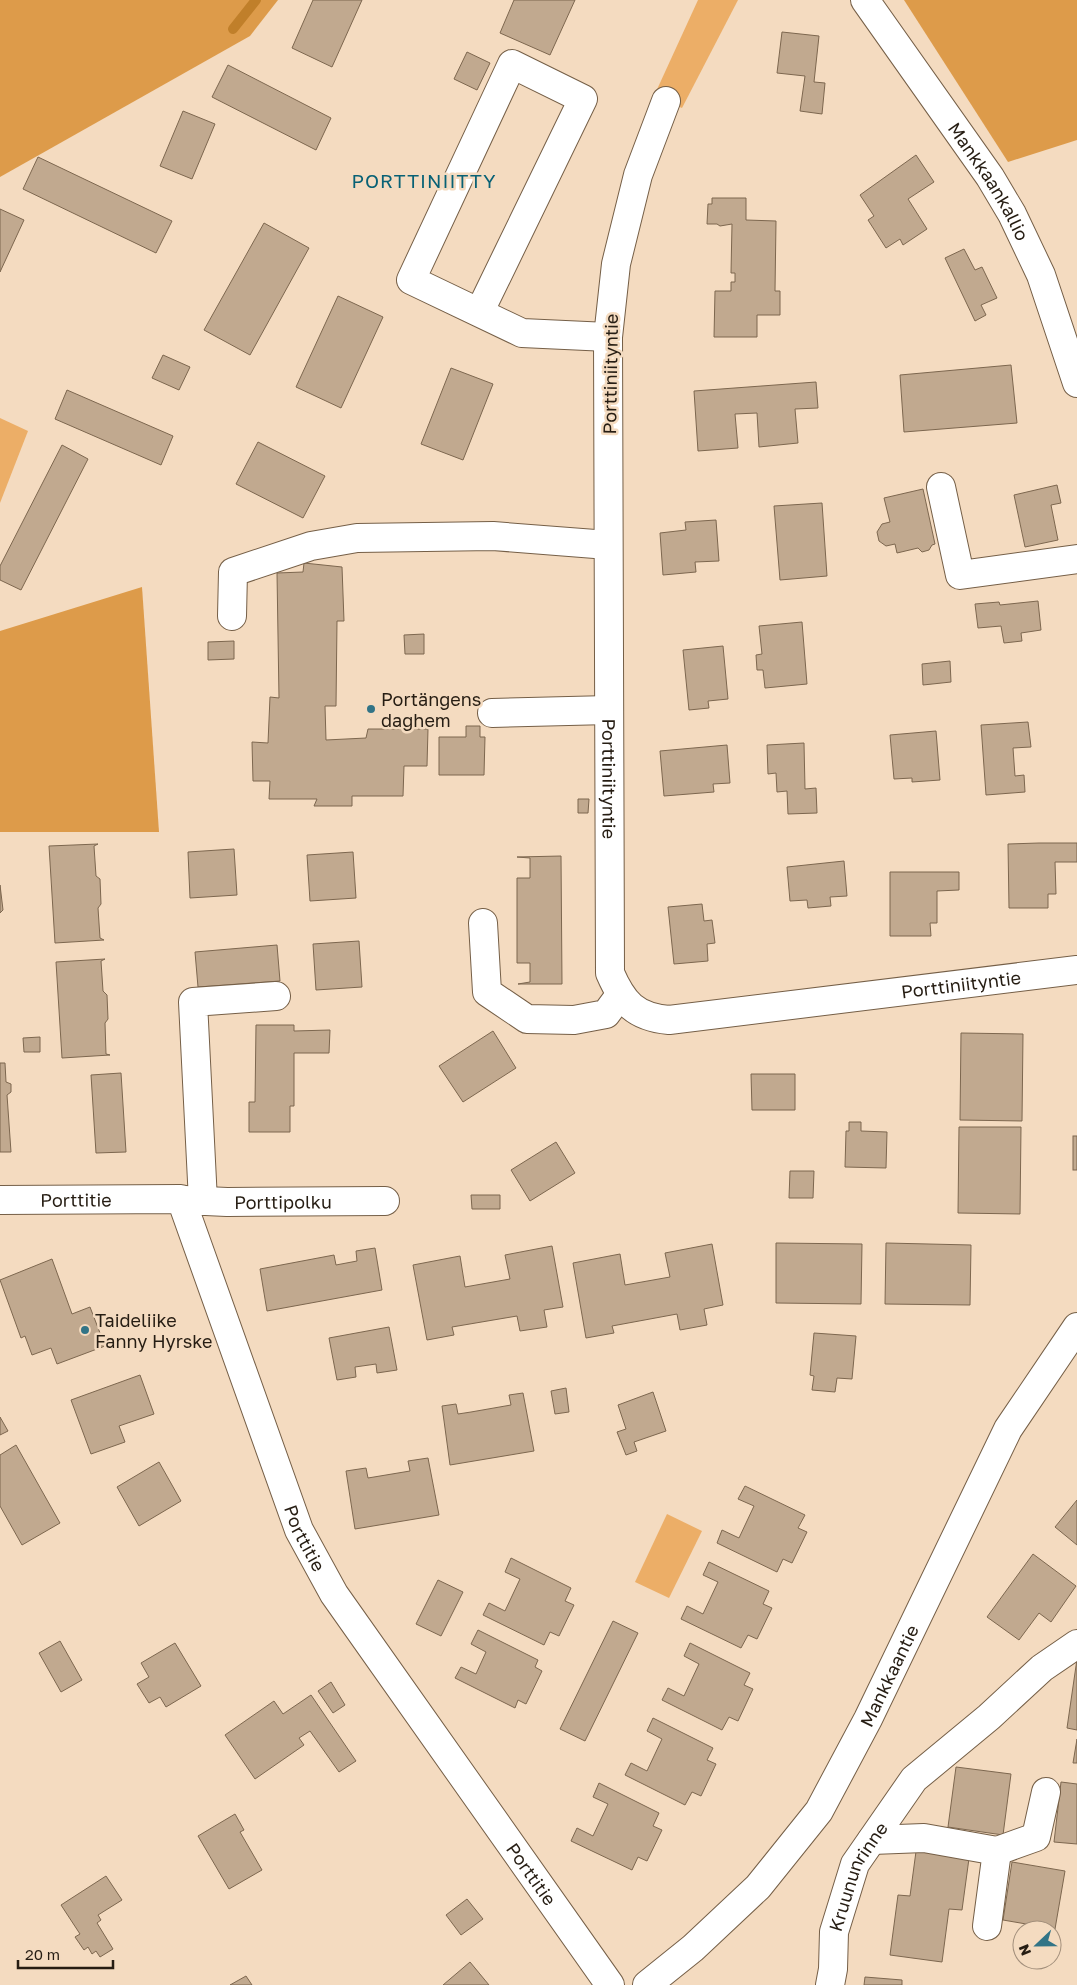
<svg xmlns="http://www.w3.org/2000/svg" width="1077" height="1985" viewBox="0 0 1077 1985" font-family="'Golos Text',sans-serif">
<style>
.green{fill:#ecae67}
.forest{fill:#dd9b4a}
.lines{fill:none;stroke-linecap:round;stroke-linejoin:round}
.stream{stroke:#c07f2a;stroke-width:10}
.building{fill:#c1a98f;stroke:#7d674f}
.minor-casing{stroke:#755f47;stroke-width:30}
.major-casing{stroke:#755f47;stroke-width:30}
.minor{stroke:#fff;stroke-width:28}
.major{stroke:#fff;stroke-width:28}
.poi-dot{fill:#327486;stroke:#f4dbc0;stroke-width:2}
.labels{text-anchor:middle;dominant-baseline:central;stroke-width:5;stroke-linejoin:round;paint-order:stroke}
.street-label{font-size:18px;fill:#261d13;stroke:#f4dbc0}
.poi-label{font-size:18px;fill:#261d13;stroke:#f4dbc0;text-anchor:start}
.neighbourhood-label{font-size:19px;letter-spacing:1px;fill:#086175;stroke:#f4dbc0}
</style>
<rect width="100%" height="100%" fill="#f4dbc0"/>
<g class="green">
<path d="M698,0h40l-56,108 -28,-12z"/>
<path d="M0,418l28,13 -28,72z"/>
<path d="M667,1514l35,17 -33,67 -34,-16z"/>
</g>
<g class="forest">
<path d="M0,0h278l-28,36 -250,141z"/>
<path d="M904,0h173v140l-69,22z"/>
<path d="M142,587l17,245h-159v-201z"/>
</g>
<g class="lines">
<path class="stream" d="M233,29l23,-29"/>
</g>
<g class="building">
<path d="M313,0h49l-30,67 -40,-19z"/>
<path d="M514,0h61l-25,55 -50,-22z"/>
<path d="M782,32l37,4 -5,46 11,1 -3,31 -22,-3 5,-35 -28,-3z"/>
<path d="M467,52l23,11 -13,27 -23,-11z"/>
<path d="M228,65l103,53 -15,32 -104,-53z"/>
<path d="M183,111l32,13 -23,55 -32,-13z"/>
<path d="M916,155l18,27 -26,17 19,30 -24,16 -3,-6 -14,9 -18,-28 6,-4 -14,-21z"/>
<path d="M38,157l134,64 -16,32 -133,-64z"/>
<path d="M712,198h34v22l30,1 -1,70h5v24h-23v22h-43l1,-46h16v-9h4v-9h-4l1,-49 -12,2 -3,-2h-10l1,-20h4z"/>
<path d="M0,209l24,11 -24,52z"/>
<path d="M264,223l45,25 -59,107 -46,-25z"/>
<path d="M964,249l11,21 7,-3 15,31 -16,7 5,10 -11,6 -30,-63z"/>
<path d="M338,296l45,21 -42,91 -45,-21z"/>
<path d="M163,355l27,12 -11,23 -27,-12z"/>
<path d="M1011,365l6,58 -113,9 -4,-57z"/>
<path d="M451,368l42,16 -30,76 -42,-16z"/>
<path d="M816,382l2,26 -23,1 3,34 -39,4 -2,-34 -22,1 3,34 -40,3 -4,-60z"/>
<path d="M67,390l106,46 -12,29 -106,-46z"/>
<path d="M258,442l67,34 -22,42 -67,-34z"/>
<path d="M62,445l26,14 -67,131 -21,-10v-14z"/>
<path d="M1057,485l4,18 -10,2 7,35 -33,7 -11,-52z"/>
<path d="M923,489l12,55 -3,1 -3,5 -7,2 -4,-4 -21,5 -2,-9 -9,2 -7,-5 -2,-9 5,-8 8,-2 -6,-24z"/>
<path d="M822,503l5,73 -47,4 -6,-74z"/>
<path d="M716,520l3,41 -24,1 1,10 -33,3 -3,-42 26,-3 -1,-8z"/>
<path d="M304,563l38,4 2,54h-7l-1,85h-11l1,34 40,-2 2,-9h60l-1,37h-23l-1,30h-51v10h-38l3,-7h-48l1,-18h-17l-1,-39 16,1 2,-46 9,1 -2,-125 26,-1z"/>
<path d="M1038,601l3,29 -20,3 1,8 -18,2 -3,-17 -23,2 -3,-24 24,-2 1,3z"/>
<path d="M802,622l5,62 -42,4 -2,-18h-6l-1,-15 6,-1 -3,-28z"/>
<path d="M424,634v20h-19l-1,-19z"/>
<path d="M234,641v18l-26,1v-18z"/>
<path d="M723,646l5,53 -20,2 1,7 -20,2 -6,-60z"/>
<path d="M950,661l1,21 -28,3 -1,-21z"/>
<path d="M1028,722l3,25 -18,1 2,28 9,-1 1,17 -39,3 -5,-70z"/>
<path d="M466,726h14v11h5l-1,38h-45v-38h27z"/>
<path d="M936,731l4,49 -28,2v-4l-18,1 -4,-44z"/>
<path d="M804,743l1,46 11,-1 1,25 -29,1 -1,-23 -10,1 -1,-19 -8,1 -1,-29z"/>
<path d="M727,745l3,38 -17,1 1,8 -50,4 -4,-45z"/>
<path d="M578,799h11l-1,14h-10z"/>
<path d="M1039,843h38v19h-22l1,32h-8v14h-39l-1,-64z"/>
<path d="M98,844l-4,2 2,30 4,3 1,25 -3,4 2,30 4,2 -49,3 -6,-97z"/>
<path d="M234,849l3,46 -47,3 -2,-46z"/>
<path d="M353,852l3,46 -46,3 -3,-46z"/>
<path d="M561,856l1,128h-44l12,-2v-19h-13v-85h13v-20l-13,-1z"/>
<path d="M844,861l3,35 -17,1 1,9 -23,2 -1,-8 -17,1 -3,-34z"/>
<path d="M890,872h69v18l-22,1v32h-7l1,13h-41z"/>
<path d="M0,885l3,25 -3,3z"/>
<path d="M702,904l2,17 8,-1 3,23 -8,1 1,17 -34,3 -6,-57z"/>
<path d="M359,941l3,46 -46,3 -3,-46z"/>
<path d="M277,945l3,36 -82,6 -3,-35z"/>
<path d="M105,959l-4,2 2,30 4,4 1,24 -3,4 1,31 4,1 -48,3 -6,-96z"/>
<path d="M256,1025h38v6l36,-1 -1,23h-35v53h-4v26h-41v-30h6z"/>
<path d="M493,1031l23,37 -53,34 -24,-36z"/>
<path d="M961,1033l62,1 -1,87 -62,-1z"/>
<path d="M40,1037v15h-16l-1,-14z"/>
<path d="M0,1063h5l1,19 5,2v8l-4,3 4,57h-11z"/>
<path d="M121,1073l5,79 -30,1 -5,-78z"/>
<path d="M751,1074h44v36h-43z"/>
<path d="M849,1122h12v9l26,1 -1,36 -41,-1 1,-36h3z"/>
<path d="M959,1127h62l-1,87 -62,-1z"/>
<rect x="1073" y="1136" width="4" height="34"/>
<path d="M556,1142l19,31 -45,28 -19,-31z"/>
<path d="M790,1171h24l-1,27h-24z"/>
<path d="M471,1195h29v14h-28z"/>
<path d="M776,1243l86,1 -1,60 -85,-1z"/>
<path d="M886,1243l85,2 -1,60 -85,-1z"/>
<path d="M712,1244l11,61 -19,4 3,16 -27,5 -3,-16 -65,12 2,7 -28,5 -13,-75 47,-9 5,31 45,-8 -5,-24z"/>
<path d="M552,1246l11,61 -19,3 3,17 -27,4 -3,-15 -65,11 2,8 -27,5 -14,-75 47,-9 5,31 45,-8 -5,-24z"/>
<path d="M375,1248l7,42 -115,21 -7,-42 74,-14 2,10 21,-4 -1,-10z"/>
<path d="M52,1259l20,55 18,-7 15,39 -48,18 -6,-16 -19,7 -7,-19 -4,2 -21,-58z"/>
<path d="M389,1327l8,43 -20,3 -1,-9 -21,3 1,10 -19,3 -8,-42z"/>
<path d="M814,1333l42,3 -4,43 -15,-1 -2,14 -23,-2 2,-14 -4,-1z"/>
<path d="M140,1375l14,39 -35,12 6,16 -34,12 -20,-54z"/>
<path d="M566,1388l3,24 -14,2 -4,-23z"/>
<path d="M653,1392l13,39 -32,11 3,9 -11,4 -9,-23 9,-3 -8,-24z"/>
<path d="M523,1393l11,58 -84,14 -8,-59 14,-2 2,10 13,-2 40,-7 -2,-10z"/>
<path d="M0,1417l8,14 -8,4z"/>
<path d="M16,1445l44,78 -38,22 -22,-39v-51z"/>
<path d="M428,1458l11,57 -84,14 -9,-58 20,-3 2,10 42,-7 -2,-10z"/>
<path d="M159,1462l22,39 -42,25 -22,-39z"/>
<path d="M745,1486l60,29 -7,13 9,4 -15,31 -9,-4 -6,13 -60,-29 5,-13 17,8 15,-32 -16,-7z"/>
<path d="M1077,1500v45l-22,-18z"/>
<path d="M1033,1554l43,32 -25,36 -12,-9 -20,27 -32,-23z"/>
<path d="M511,1558l60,30 -6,13 9,4 -15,31 -9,-4 -6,13 -61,-30 6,-12 16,8 15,-32 -15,-7z"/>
<path d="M709,1562l60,29 -6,13 9,4 -15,31 -9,-4 -7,13 -60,-29 6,-13 16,8 15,-32 -15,-7z"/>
<path d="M438,1580l25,12 -22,44 -25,-12z"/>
<path d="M613,1621l25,12 -53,108 -25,-12z"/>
<path d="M478,1630l60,30 -3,7 7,4 -16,33 -8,-4 -3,8 -60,-30 6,-11 15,7 10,-22 -15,-8z"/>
<path d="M60,1641l22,39 -21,12 -22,-39z"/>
<path d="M175,1643l26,43 -35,21 -6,-10 -11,6 -12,-19 12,-7 -8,-14z"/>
<path d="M690,1643l60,30 -6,12 9,4 -15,32 -9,-4 -7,13 -60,-30 6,-12 16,8 15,-32 -15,-8z"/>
<path d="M1077,1659v71l-10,-2z"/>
<path d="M331,1682l14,23 -12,8 -15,-22z"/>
<path d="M311,1695l45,66 -17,11 -29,-41 -11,7 5,7 -49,34 -30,-44 49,-34 9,13z"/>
<path d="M653,1718l60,30 -6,12 9,4 -15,32 -9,-4 -7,13 -60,-30 6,-12 16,8 15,-32 -15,-8z"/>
<path d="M1077,1739v24h-4z"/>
<path d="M956,1767l55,7 -8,61 -55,-8z"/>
<path d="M1061,1782l16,2v60l-23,-2z"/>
<path d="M599,1783l60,30 -6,13 9,4 -15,31 -9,-4 -6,13 -61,-29 6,-13 16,8 15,-32 -15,-7z"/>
<path d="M235,1814l9,16 -4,2 22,38 -33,19 -31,-53z"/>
<path d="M917,1844l53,7 -8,59 -13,-1 -7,53 -52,-7 8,-60 12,1z"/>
<path d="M1012,1862l53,9 -10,58 -52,-9z"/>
<path d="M106,1876l16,24 -24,15 3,5 -4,3 16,26 -13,8 -4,-6 -4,3 -4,-7 -4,3 -9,-13 5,-3 -19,-29z"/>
<path d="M467,1899l16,20 -22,16 -15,-20z"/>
<path d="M470,1962l19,23h-46z"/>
<path d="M246,1976l6,9h-22z"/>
<path d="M865,1977l37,3v5h-38z"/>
</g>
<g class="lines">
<g class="minor-casing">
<g id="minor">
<path id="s1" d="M865,0l125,177 22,37 29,61 36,108"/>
<path id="s2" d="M666,101l-28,74 -22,89 -8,73 2,636c13,30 25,44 59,47l408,-50"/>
<path d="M480,311l103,-212 -71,-35 -101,216 111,53 86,4"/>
<path d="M941,487l19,88 117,-16"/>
<path d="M232,616l1,-44 78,-26 46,-8 136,-2 115,9"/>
<path d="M492,713l117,-3"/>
<path d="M483,923l4,69 40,27 47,1 32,-6 14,-19"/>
<path id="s3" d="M0,1200l181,-1 118,331 35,64 276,391"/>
<path id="s4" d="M184,1200l43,2 158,-1"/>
<path d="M203,1201l-10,-199 83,-6"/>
<path d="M872,1840l52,-2 73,13 39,-14 10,-45"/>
<path d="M987,1926l10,-75"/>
<path id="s5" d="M830,1985l3,-16 1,-37 21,-68 59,-85 75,-62 53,-49 35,-24"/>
</g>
</g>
<g class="major-casing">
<g id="major">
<path id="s6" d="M647,1985l46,-37 65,-61 61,-76 49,-92 140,-290 69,-102"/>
</g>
</g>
<use href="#minor" class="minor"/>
<use href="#major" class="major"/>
</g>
<g class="poi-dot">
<circle cx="371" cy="709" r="5"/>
<circle cx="85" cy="1330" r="5"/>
</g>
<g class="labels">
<g class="street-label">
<text stroke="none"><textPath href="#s1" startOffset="220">Mankkaankallio</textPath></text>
<text transform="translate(610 374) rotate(-89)">Porttiniityntie</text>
<text stroke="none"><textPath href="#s2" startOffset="686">Porttiniityntie</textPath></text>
<text stroke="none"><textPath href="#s2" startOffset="1255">Porttiniityntie</textPath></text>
<text stroke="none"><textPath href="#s3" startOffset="76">Porttitie</textPath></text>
<text stroke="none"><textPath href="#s4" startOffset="99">Porttipolku</textPath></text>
<text stroke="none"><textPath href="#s3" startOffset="542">Porttitie</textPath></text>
<text stroke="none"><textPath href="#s6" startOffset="398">Mankkaantie</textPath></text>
<text stroke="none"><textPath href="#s3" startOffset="948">Porttitie</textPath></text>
<text stroke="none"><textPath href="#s5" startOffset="114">Kruununrinne</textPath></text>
</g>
<g class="poi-label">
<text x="381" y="699">Portängens<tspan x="381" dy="21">daghem</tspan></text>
<text x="95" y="1320">Taideliike<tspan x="95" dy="21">Fanny Hyrske</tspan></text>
</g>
<g class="neighbourhood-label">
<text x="424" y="180">PORTTINIITTY</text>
</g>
</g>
<g transform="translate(1037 1945) rotate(248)"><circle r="24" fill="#f4dbc0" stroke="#a28f7b"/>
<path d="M0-4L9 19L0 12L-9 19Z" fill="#327486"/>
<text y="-8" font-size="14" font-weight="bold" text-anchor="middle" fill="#261d13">N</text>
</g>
<path d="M18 1960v8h95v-8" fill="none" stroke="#261d13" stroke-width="2.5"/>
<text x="25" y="1960" font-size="15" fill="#261d13" stroke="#f4dbc0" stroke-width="4" paint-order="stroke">20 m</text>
</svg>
